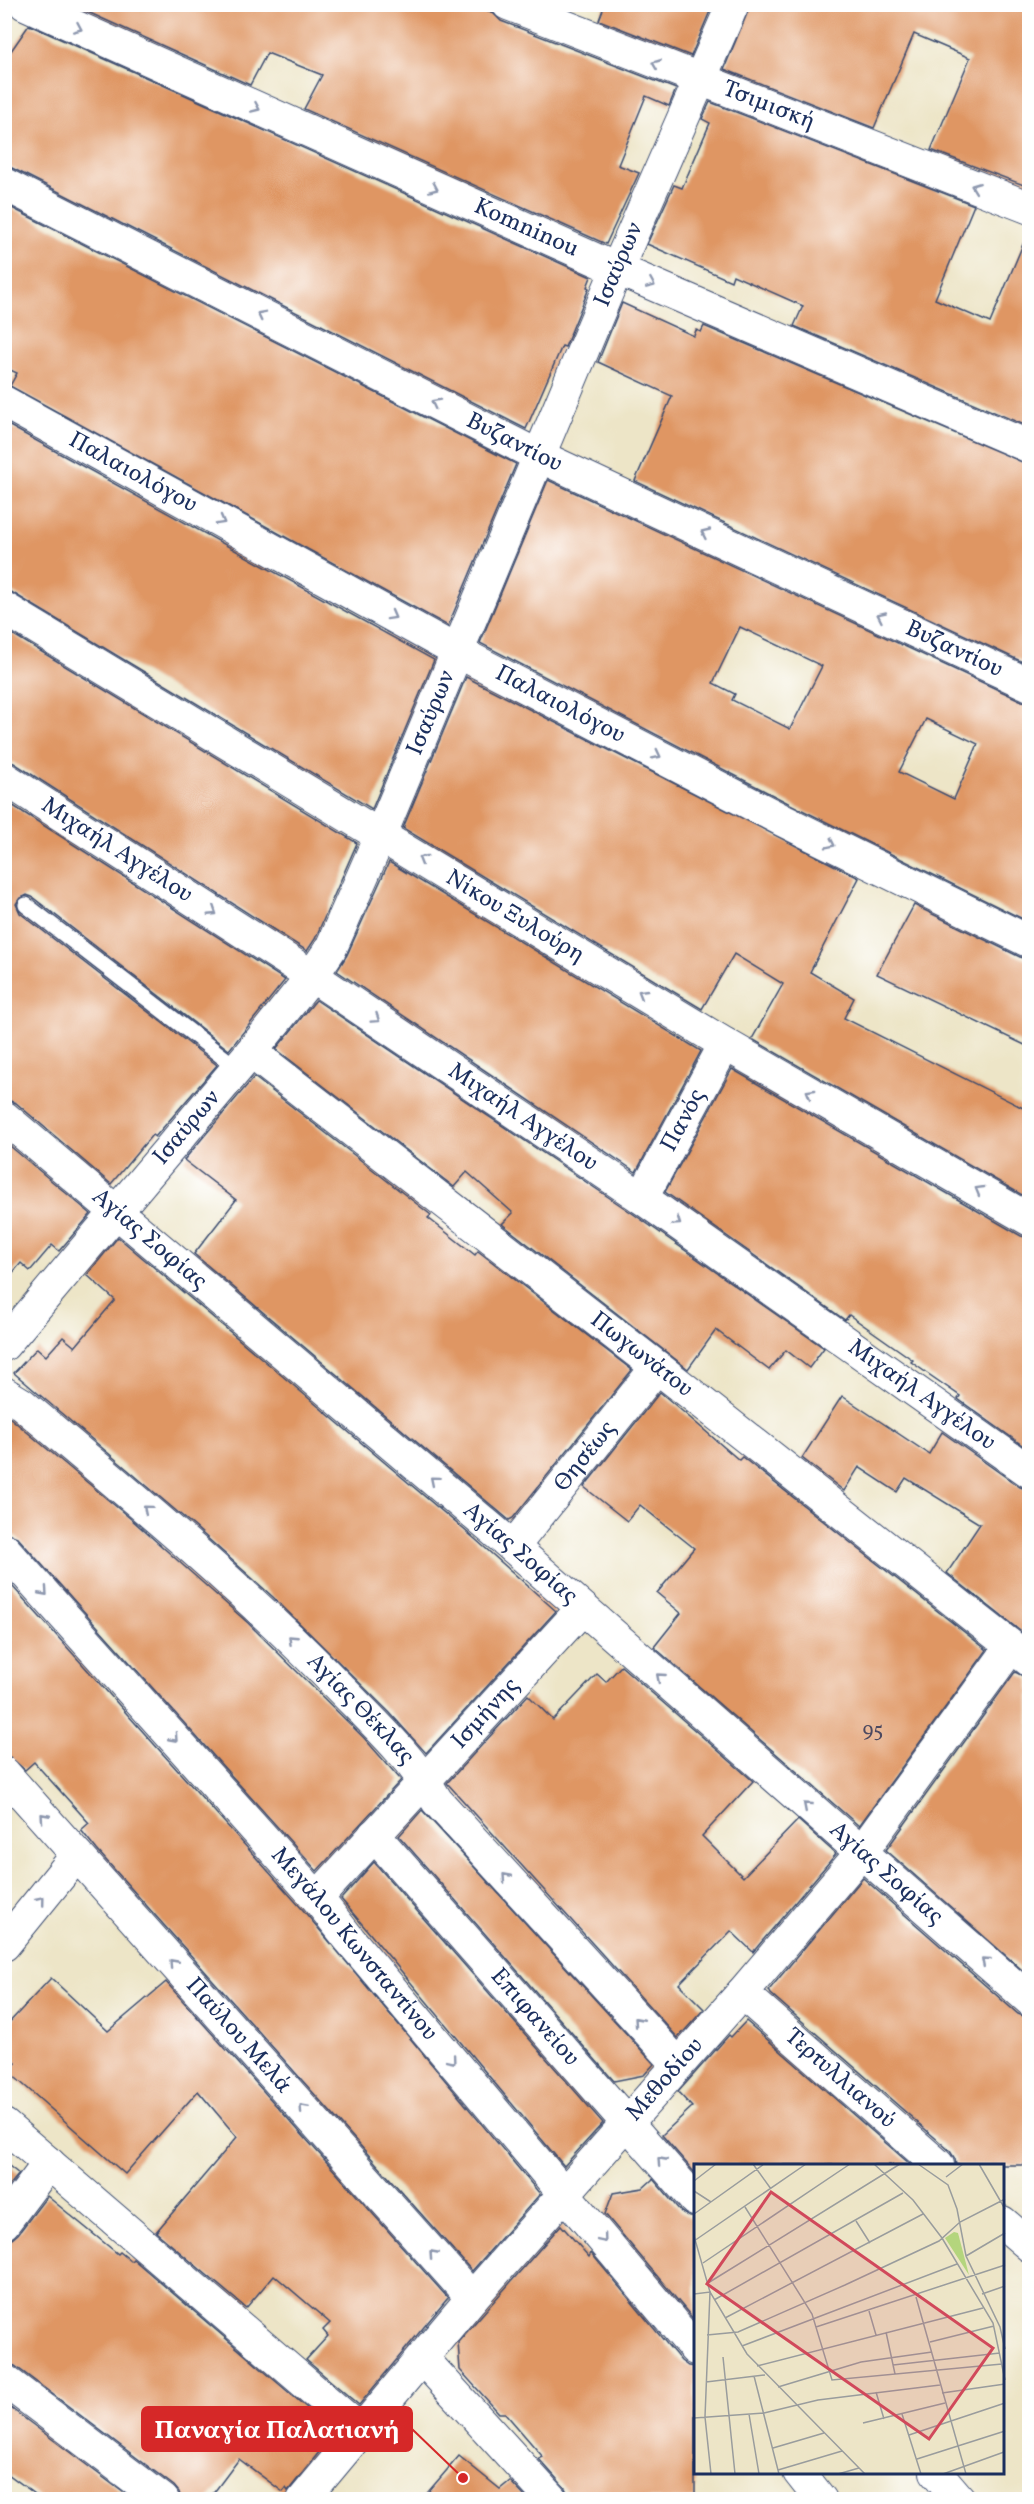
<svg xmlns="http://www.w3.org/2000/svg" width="1034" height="2504" viewBox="0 0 1034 2504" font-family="Vollkorn,serif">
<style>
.building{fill:#df9664;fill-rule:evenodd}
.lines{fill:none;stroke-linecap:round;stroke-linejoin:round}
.lane-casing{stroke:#3a4a6e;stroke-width:18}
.street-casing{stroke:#3a4a6e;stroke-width:34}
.lane{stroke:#fff;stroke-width:15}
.street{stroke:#fff;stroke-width:32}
.oneway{stroke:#8d97ae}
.labels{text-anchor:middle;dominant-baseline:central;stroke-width:6;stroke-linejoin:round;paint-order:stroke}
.number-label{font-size:21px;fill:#4c4960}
.street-label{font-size:24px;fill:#1b2f5e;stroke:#fff}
.inset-road{fill:none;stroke:#999c9d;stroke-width:1.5}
.view{fill:#d1495b;fill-opacity:0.15;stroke:#d1495b;stroke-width:3}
.inset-edge{fill:none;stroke:#1b2f5e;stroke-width:3}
.leader{fill:none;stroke:#d62828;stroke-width:2}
.callout-dot{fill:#d62828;stroke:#fff;stroke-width:2}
.callout{fill:#d62828;stroke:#d62828;stroke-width:2}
.callout-label{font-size:26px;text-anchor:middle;font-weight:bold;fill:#fff}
</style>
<rect width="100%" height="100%" fill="#fff"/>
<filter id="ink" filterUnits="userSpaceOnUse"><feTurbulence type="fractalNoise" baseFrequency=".0167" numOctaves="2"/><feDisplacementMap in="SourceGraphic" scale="12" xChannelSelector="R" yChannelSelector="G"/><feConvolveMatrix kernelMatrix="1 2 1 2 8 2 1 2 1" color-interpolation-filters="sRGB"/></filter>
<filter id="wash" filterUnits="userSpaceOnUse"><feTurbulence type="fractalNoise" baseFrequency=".008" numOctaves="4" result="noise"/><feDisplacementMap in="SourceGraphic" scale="24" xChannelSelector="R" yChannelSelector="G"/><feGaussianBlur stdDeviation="1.35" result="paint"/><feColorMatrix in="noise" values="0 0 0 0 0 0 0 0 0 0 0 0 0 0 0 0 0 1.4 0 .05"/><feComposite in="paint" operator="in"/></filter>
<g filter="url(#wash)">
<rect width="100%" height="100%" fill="#ede5c7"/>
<g id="blocks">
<g class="building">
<path d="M70,4h403l20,9 8,8 175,68 -7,17 -23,-10 -28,69 21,8 -33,71 -302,-135 18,-34 -55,-22 -17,32z"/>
<path d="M605,4h108l-22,52 -92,-36z"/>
<path d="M751,4h278v183l-98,-37 39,-92 -56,-24 -40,94 -150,-59z"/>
<path d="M29,25l562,252 -4,10 2,1 -24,59 -3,-1 -36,83 -514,-261 -8,-2v-105z"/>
<path d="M710,102l264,103 -39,94 55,24 39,-93v197l-235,-101 9,-20 -70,-31 -2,6 -84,-37 27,-59 8,3 28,-65 -8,-4z"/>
<path d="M4,204l512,260 -68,162 -438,-240 7,-13 -13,-6z"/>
<path d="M622,303l72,33 2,-6 5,2 3,-6 325,139v200l-394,-184 37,-85 -74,-34z"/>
<path d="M6,424l428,236 -62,149 -359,-216 -9,-3v-163z"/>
<path d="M548,480l474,221 7,2v219l-237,-117 -312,-162zM740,627l82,39 -32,63 -58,-29 3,-6 -22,-11zM926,719l52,25 -24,55 -55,-27z"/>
<path d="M4,629l353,214 -42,96 -8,12 -293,-188 -10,-3z"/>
<path d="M466,677l393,201 -49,94 44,26 -10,20 185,93v88l-277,-160 31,-55 -49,-30 -32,55 -299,-181z"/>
<path d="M4,800l281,180 -56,70 -197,-153 -5,-2 -8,4 -3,5 4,9 197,152 -62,72 -3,-2 -41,49 -95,-81 -12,-4z"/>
<path d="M389,862l312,189 -65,121 -299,-201 10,-16z"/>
<path d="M914,905l108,53 7,2v87l-152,-73z"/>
<path d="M316,1000l316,213 192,135 -15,20 -23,-18 -17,20 -53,-40 -28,39 -186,-145 11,-11 -46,-41 -13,15 -178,-138z"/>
<path d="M732,1069l289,167 8,2v212l-71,-51 2,-3 -49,-34 2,-2 -64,-45 -4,5 -180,-128z"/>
<path d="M254,1077l177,138 -3,3 47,37 3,-4 154,119 -119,148 -4,2 -315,-266 42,-54 -52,-40z"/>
<path d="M4,1141l87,73 -32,37 -7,-6 -22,26 -9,-8 -17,20z"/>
<path d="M118,1237l357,302 81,72 -130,142 -36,-40 -117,-116 -79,-71 -180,-153 23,-25 9,8 17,-19 12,10 40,-47 -28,-25z"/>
<path d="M660,1392l79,68 3,-3 245,193 -128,176 -205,-179 27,-34 -24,-20 37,-45 -54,-43 -13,16 -43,-34z"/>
<path d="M842,1396l87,58 13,-22 78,55 9,3v148l-82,-65 33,-49 -74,-46 -9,14 -38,-25 -15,24 -42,-33z"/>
<path d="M9,1417l122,102 117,104 116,115 37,42 -84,91 -300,-334 -13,-5v-111z"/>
<path d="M4,1577l299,333 237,284 -68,77 -375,-421 -16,-20 8,-7 -55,-61 -9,8 -21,-18z"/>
<path d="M621,1666l132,115 -51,55 41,41 55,-57 38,34 -83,98 -22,-21 -52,53 25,25 -26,29 -231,-255 81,-88 25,25 44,-46 9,8z"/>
<path d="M1015,1672l14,7v297l-143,-126z"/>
<path d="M422,1810l232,254 -10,11 -30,6 -215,-245z"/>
<path d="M374,1862l229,261 -39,43 -223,-267z"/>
<path d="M863,1878l155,136 11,4v147h-73l-1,-6 -5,-8 -179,-157 -2,-4 10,-12z"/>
<path d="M51,1978l57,53 58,-49 282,316 -89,107 -53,-45 22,-24 -5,-6 7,-7 -56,-48 -28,33 -90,-76 81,-95 -39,-46 -73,83 -116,-102 7,-9 -12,-11v-24z"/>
<path d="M746,2021l165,144h-216v8l-33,-38 30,-28 -14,-15 51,-57 2,2z"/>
<path d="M4,2162l15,12 -15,18z"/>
<path d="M653,2179l28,33 8,5h6v104l-90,-107 8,-21 30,-5z"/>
<path d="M47,2196l71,58 2,-2 11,9 2,-2 202,173 -47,59 -2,-3 -3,4 -44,-33 -30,40h-28l-2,-7 -5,-6 -159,-120 -11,-4v-121l8,-2 6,-5z"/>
<path d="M561,2225l28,32 2,-4 90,108 7,5 7,1v132h-125l-5,-11 -26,-29 4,-2 -38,-44h-6l-39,-43 -2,-28z"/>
<path d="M4,2403l128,96h-90l-38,-28z"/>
<path d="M459,2456l41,33 10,-8 17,18h-105z"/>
</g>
</g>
</g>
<g filter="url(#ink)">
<use href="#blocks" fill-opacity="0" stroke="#3a4a6e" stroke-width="1.5"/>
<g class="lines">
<g class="lane-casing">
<path id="lane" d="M26,905l211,163"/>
</g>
<g class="street-casing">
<g id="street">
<path id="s1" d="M25,4l592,265 413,178"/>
<path id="s2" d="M508,4l522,204"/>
<path id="s3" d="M4,184l535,272 491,229"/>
<path id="s4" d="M4,402l454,250 326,169 246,121"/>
<path id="s5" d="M4,608l721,436 305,176"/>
<path id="s6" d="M4,778l308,198 330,222 388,274"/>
<path id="s7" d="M251,1052l406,315 373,294"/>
<path id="s8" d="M4,1117l509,430 517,453"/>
<path id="s9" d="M642,1198l83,-154"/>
<path id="s10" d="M4,1345l247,-293 61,-76 19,-28 50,-114 236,-565 116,-265"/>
<path id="s11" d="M4,1393l18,11c107,90 216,179 314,280 37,38 74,71 101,117l241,263"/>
<path id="s12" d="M513,1547l144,-180"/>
<path id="s13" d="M4,1549l313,349 33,42 345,409"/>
<path id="s14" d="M4,1773l468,525"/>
<path id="s15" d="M374,1835l321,365"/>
<path id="s16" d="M317,1898l265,-289"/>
<path d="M4,1945l73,-90"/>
<path id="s17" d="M742,1993l196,172"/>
<path d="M4,2125l356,305"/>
<path d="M1002,2222l28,24"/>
<path d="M4,2223l45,-60"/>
<path d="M423,2359l129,141"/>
<path d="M4,2380l159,120"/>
<path d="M799,2472l22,28"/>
<path d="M936,2472l24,28"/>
<path id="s18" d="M303,2500l169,-202 270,-305 119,-140 150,-206"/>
</g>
</g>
<use href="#lane" class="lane"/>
<use href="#street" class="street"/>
</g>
<defs><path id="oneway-chevron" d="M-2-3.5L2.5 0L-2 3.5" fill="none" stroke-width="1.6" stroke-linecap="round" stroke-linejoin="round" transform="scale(1.5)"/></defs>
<g class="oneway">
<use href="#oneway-chevron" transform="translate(78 28) rotate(24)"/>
<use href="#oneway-chevron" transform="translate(656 64) rotate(-158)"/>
<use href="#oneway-chevron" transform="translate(256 108) rotate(24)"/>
<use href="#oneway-chevron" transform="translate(975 187) rotate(-159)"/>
<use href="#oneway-chevron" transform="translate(434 188) rotate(24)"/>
<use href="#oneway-chevron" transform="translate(651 284) rotate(23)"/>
<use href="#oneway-chevron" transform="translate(261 315) rotate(-153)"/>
<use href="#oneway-chevron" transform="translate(435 403) rotate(-153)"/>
<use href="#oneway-chevron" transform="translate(221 521) rotate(29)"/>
<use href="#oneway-chevron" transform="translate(705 533) rotate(-155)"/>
<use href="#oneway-chevron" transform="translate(392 616) rotate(29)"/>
<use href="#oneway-chevron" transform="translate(881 616) rotate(-155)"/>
<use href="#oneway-chevron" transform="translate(657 755) rotate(27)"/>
<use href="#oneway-chevron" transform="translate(831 844) rotate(26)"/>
<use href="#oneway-chevron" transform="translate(422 859) rotate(-149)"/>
<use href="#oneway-chevron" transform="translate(213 912) rotate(33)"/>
<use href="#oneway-chevron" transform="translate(642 993) rotate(-149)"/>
<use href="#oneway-chevron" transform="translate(376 1019) rotate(34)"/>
<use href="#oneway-chevron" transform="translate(810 1093) rotate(-150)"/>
<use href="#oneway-chevron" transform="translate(979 1190) rotate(-150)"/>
<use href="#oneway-chevron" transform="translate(677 1222) rotate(35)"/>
<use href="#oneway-chevron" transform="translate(434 1480) rotate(-140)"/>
<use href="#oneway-chevron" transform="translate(147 1509) rotate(-140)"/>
<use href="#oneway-chevron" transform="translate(44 1592) rotate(48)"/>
<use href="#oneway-chevron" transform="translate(292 1639) rotate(-137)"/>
<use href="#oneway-chevron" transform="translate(660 1677) rotate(-139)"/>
<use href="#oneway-chevron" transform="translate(174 1738) rotate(48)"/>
<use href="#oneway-chevron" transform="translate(807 1806) rotate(-139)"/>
<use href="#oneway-chevron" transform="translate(44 1817) rotate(-132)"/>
<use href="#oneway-chevron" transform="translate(506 1877) rotate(-132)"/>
<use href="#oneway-chevron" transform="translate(41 1900) rotate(-51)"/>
<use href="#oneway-chevron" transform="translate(985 1961) rotate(-139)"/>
<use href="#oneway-chevron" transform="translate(173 1963) rotate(-132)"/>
<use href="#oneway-chevron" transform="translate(638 2021) rotate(-132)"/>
<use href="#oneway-chevron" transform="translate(452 2060) rotate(50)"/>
<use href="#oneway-chevron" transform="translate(303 2108) rotate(-132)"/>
<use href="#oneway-chevron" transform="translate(661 2161) rotate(-132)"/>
<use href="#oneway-chevron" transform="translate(603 2239) rotate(50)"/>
<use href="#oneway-chevron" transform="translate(433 2254) rotate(-132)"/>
</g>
</g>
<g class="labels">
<g class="number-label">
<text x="873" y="1730">95</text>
</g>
<g class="street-label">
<text stroke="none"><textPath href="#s2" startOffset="280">Τσιμισκή</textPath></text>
<text stroke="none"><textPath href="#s1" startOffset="549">Komninou</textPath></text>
<text stroke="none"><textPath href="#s10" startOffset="1256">Ισαύρων</textPath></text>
<text stroke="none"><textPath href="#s3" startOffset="572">Βυζαντίου</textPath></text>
<text stroke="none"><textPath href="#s4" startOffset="147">Παλαιολόγου</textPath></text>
<text stroke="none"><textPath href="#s3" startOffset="1058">Βυζαντίου</textPath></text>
<text stroke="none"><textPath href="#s4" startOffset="633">Παλαιολόγου</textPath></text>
<text stroke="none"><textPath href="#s10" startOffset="770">Ισαύρων</textPath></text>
<text stroke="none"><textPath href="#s6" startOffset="134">Μιχαήλ Αγγέλου</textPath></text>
<text stroke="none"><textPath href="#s5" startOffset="597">Νίκου Ξυλούρη</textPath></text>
<text stroke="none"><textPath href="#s6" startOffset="620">Μιχαήλ Αγγέλου</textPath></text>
<text stroke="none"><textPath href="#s9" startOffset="88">Πανός</textPath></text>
<text stroke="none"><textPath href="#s10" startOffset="284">Ισαύρων</textPath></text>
<text stroke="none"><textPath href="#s8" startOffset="190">Αγίας Σοφίας</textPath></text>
<text stroke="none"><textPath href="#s7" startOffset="494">Πωγωνάτου</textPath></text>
<text stroke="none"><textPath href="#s6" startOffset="1106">Μιχαήλ Αγγέλου</textPath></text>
<text stroke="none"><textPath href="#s12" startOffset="116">Θησέως</textPath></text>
<text stroke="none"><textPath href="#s8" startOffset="676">Αγίας Σοφίας</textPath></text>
<text stroke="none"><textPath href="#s11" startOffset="477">Αγίας Θέκλας</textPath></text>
<text stroke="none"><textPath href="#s16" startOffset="250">Ισμήνης</textPath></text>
<text stroke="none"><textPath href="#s8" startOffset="1162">Αγίας Σοφίας</textPath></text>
<text stroke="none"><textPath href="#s13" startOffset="528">Μεγάλου Κωνσταντίνου</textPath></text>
<text stroke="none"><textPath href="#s15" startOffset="243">Επιφανείου</textPath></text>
<text stroke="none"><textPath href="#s14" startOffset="352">Παύλου Μελά</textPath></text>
<text stroke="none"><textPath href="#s18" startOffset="555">Μεθοδίου</textPath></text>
<text stroke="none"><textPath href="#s17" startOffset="130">Τερτυλλιανού</textPath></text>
</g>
</g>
<g transform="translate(694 2164)">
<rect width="310" height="310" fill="#ede5c7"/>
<path d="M260,68l4,1 11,42 -24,-37z" fill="#b4d57d"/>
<path class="inset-road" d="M59,0l18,25M180,0l39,36 29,38 51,85 12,57M224,0l30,21 9,24 9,47 34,71 5,22M285,0l26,45M252,13l17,-13M0,17l22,-17M0,27l17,11M51,43l67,107 20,66 170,-16M0,50l70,-50M162,57l14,22M0,72l16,56 37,62 118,120M0,77l112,-77M272,92l39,-23M9,99l147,-99M14,119l192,-119M0,130l16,-2 -5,125 6,57M288,130l23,-8M222,133l50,177M20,136l189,-107M175,147l7,24M31,154l198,-104M122,163l189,-62M192,168l9,42M13,171l31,-3 107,-47 94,-44 21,-19 45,-23M236,178l64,-16M48,182l215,-82M29,193l12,117M199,201l107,-12M63,202l226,-58M60,212l25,98M12,218l59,-7M84,223l83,-25 71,-10M182,228l8,27M248,229l63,-9M55,250l10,60M208,250l19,60M0,254l70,-5 54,-13 122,-15M169,259l82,-20M215,271l96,-32M79,284l51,-15M223,295l88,-28M84,306l64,-19M144,310l21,-6M249,310l61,-22"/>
<path class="view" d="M77,28l222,156 -64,91 -222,-155z"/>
<rect width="310" height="310" class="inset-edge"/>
</g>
<path class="leader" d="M463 2478L412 2429"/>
<circle class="callout-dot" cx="463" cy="2478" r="6"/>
<rect class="callout" x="142" y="2407" width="270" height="44" rx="6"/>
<g class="callout-label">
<text x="277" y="2438">Παναγία Παλατιανή</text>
</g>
<rect width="1034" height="2504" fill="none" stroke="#fff" stroke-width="24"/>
</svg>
